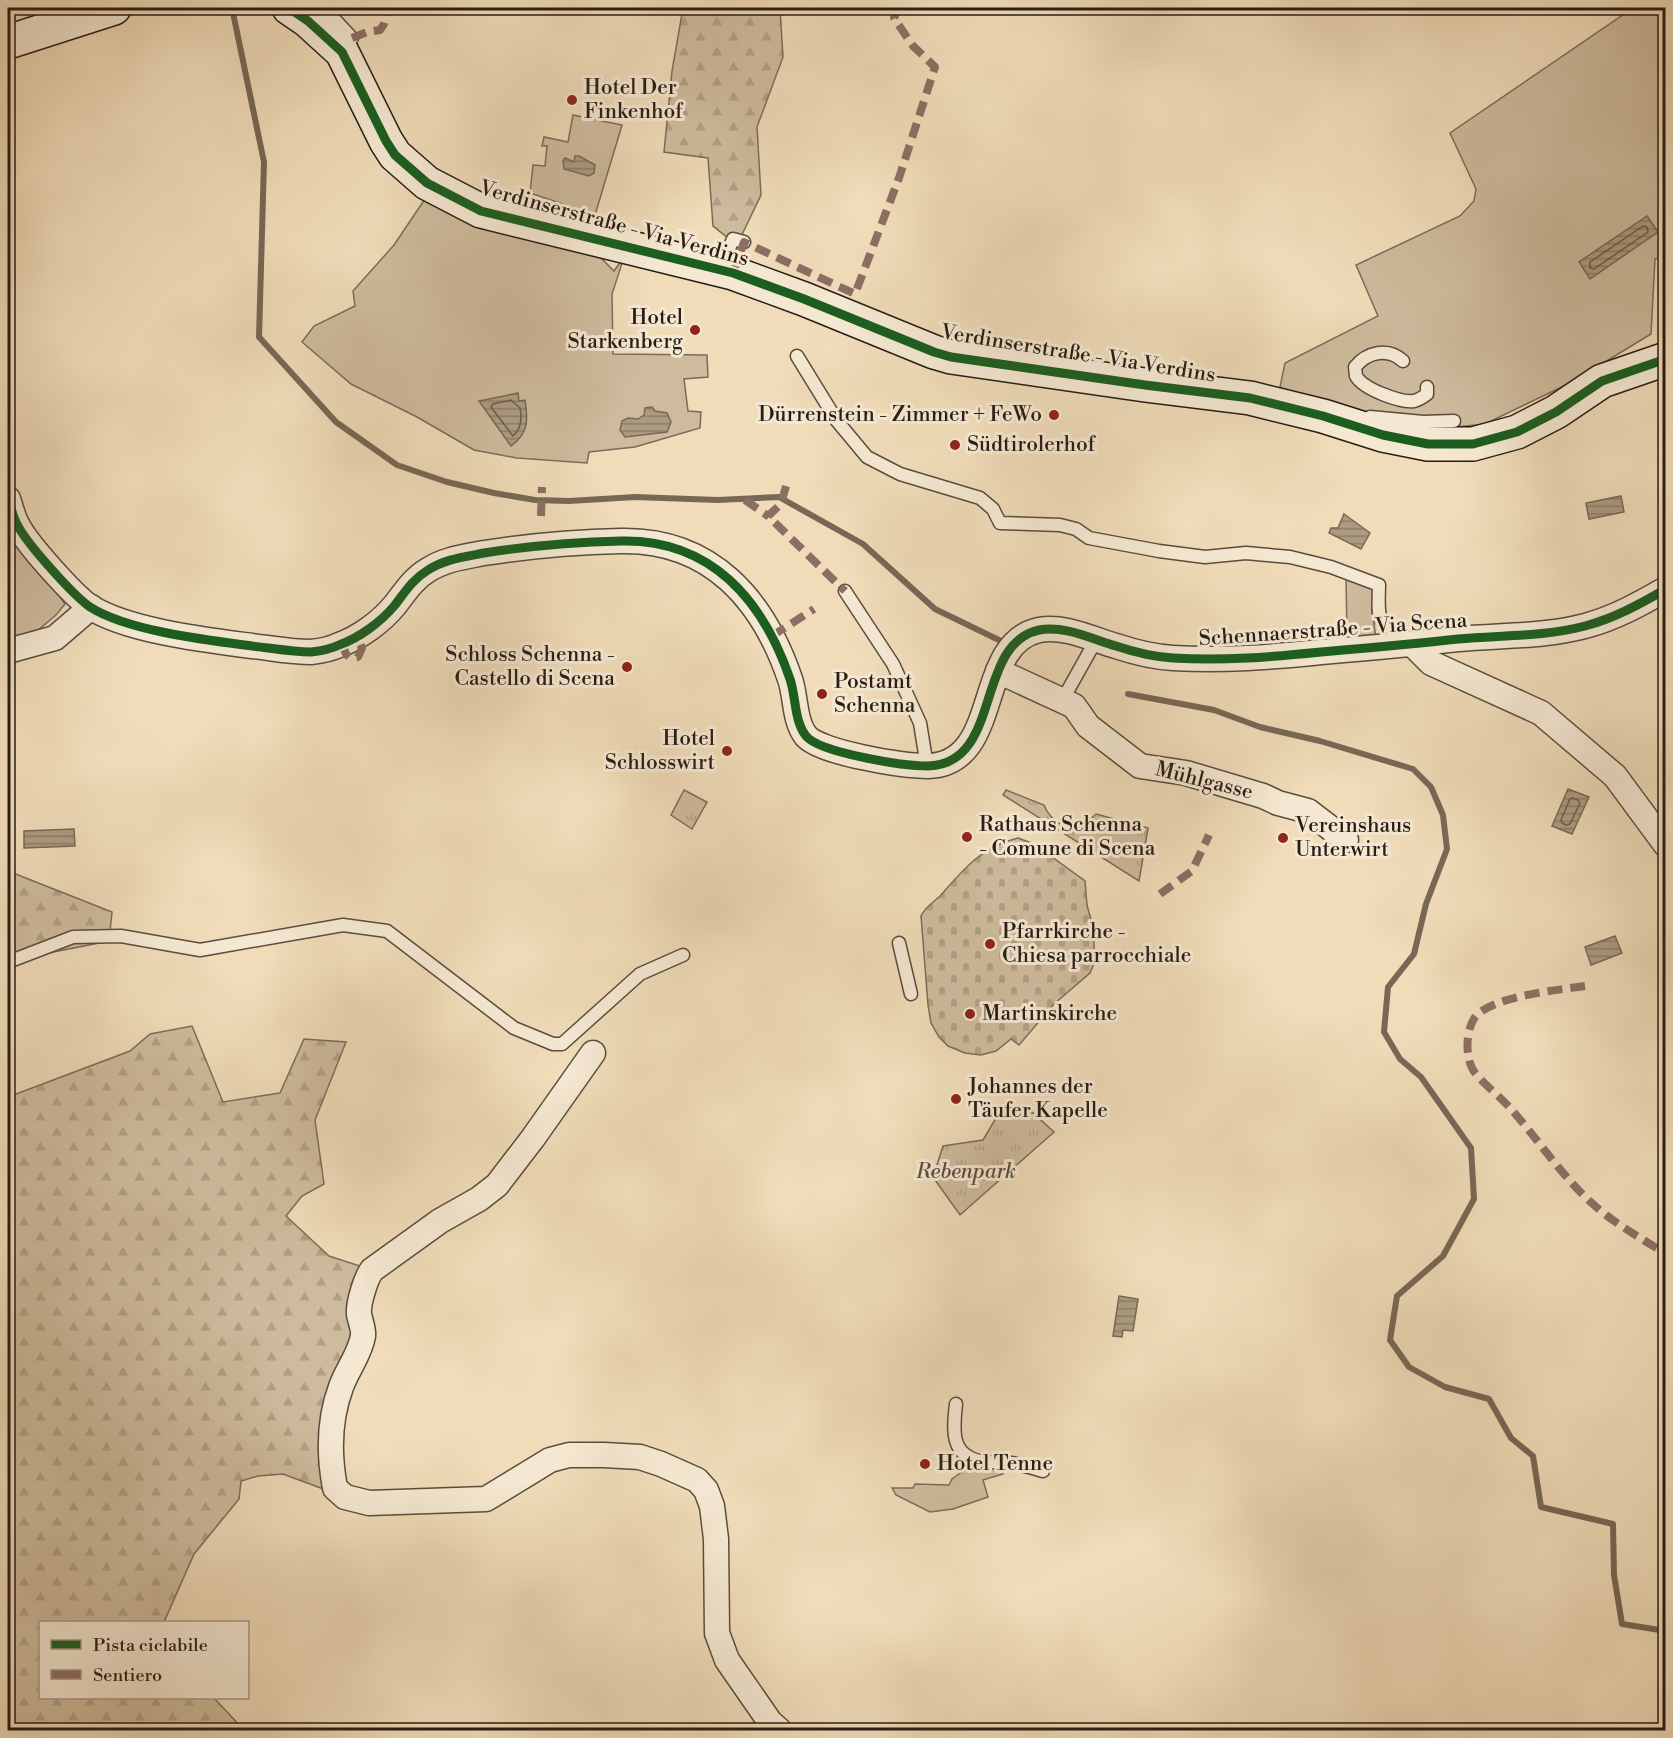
<svg xmlns="http://www.w3.org/2000/svg" width="1673" height="1738" viewBox="0 0 1673 1738" font-family="'Libre Bodoni',serif">
<style>
.forest{fill:url(#forest-firs);stroke:#7b6c59;stroke-width:1.5}
.cemetery{fill:url(#cemetery-stones);stroke:#7b6c59;stroke-width:1.5}
.park{fill:url(#park-tufts);stroke:#7b6c59;stroke-width:1.5}
.garden{fill:#cebb9d;stroke:#7b6c59;stroke-width:1.5}
.water{fill:url(#water-rules);stroke:#776856;stroke-width:1.5}
.lines{fill:none;stroke-linecap:round;stroke-linejoin:round}
.shore{stroke:#6a5c4b;stroke-width:1.5}
.stream{stroke:#776856;stroke-width:6}
.lane-casing{stroke:#5a4c3e;stroke-width:15}
.street-casing{stroke:#5a4c3e;stroke-width:27}
.secondary-casing{stroke:#281c15;stroke-width:36}
.lane{stroke:#f5e8d2;stroke-width:12}
.street{stroke:#f5e8d2;stroke-width:24}
.secondary{stroke:#f5e8d2;stroke-width:33}
.quiet{stroke:#8d6e63;stroke-width:8;stroke-dasharray:15 8;stroke-linecap:butt}
.cycleway-casing{stroke:#f5e8d2;stroke-width:13}
.cycleway{stroke:#1b5e20;stroke-width:9}
.poi-dot{fill:#8f2418;stroke:#f5e8d2;stroke-width:2}
.labels{text-anchor:middle;dominant-baseline:central;stroke-width:6;stroke-linejoin:round;paint-order:stroke}
.poi-label{font-size:21px;fill:#281c15;stroke:#f5e8d2;text-anchor:start}
.street-label{font-size:21px;fill:#281c15;stroke:#f5e8d2}
.park-label{font-size:21px;font-style:italic;fill:#5a4c3e;stroke:#f5e8d2}
</style>
<defs>
<pattern id="forest-firs" width="22" height="20" patternUnits="userSpaceOnUse" patternTransform="scale(1.5)"><rect width="22" height="20" fill="#cebb9d"/><path d="M5 1l3.5 6h-7zM16 11l3.5 6h-7z" fill="#b1a086"/></pattern>
<pattern id="cemetery-stones" width="16" height="16" patternUnits="userSpaceOnUse" patternTransform="scale(1.5)"><rect width="16" height="16" fill="#cebb9d"/><path d="M2 7V4a2 2 0 0 1 4 0v3zM10 15v-3a2 2 0 0 1 4 0v3z" fill="#b1a086"/></pattern>
<pattern id="park-tufts" width="24" height="20" patternUnits="userSpaceOnUse" patternTransform="scale(1.5)"><rect width="24" height="20" fill="#cebb9d"/><path d="M3 7l-1-3M5 7V3M7 7l1-3M15 17l-1-3M17 17v-4M19 17l1-3" fill="none" stroke="#b1a086"/></pattern>
<pattern id="water-rules" width="6" height="5" patternUnits="userSpaceOnUse" patternTransform="scale(1.5)"><rect width="6" height="5" fill="#ac9b81"/><path d="M0 2.5h6" fill="none" stroke="#8c7e68"/></pattern>
</defs>
<rect width="100%" height="100%" fill="#f0dcb9"/>
<filter id="stains"><feTurbulence type="fractalNoise" baseFrequency=".00333" numOctaves="4"/><feColorMatrix values="0 0 0 0 .2 0 0 0 0 .09 0 0 0 0 .02 0 0 0 .5 -.17"/></filter>
<radialGradient id="worn" r=".72"><stop offset=".6" stop-color="#630" stop-opacity="0"/><stop offset="1" stop-color="#630" stop-opacity=".3"/></radialGradient>
<g class="forest">
<path d="M683,8h97l3,49 -26,70 4,68 -24,50 -24,-19 -5,-68 -44,-6 8,-81z"/>
<path d="M8,871l104,41 -3,29 -81,16 -20,11z"/>
<path d="M192,1026l31,76 57,-9 24,-54 42,3 -31,78 9,64 -22,12 -16,20 43,40 43,14 -40,145 13,82 -62,-23 -25,2 -17,5 -2,18 -45,55 -30,68h-124v76h174l30,32h-236v-633l122,-46 20,-17z"/>
</g>
<path class="cemetery" d="M1018,838l16,6 51,37 2,24 6,22 2,34 -5,12 -36,31 -35,41 -8,-6 -15,12 -15,4 -16,-2 -17,-7 -9,-9 -8,-14 -3,-18 -7,-89c4,-9 12,-13 19,-20 24,-27 41,-49 78,-58z"/>
<g class="park">
<path d="M684,790l23,12 -15,27 -21,-14z"/>
<path d="M1006,790l38,15c6,15 25,30 41,20 4,-3 7,-8 11,-11l52,14 -9,53 -136,-86z"/>
<path d="M1002,1108l30,4 22,20 -94,83 -27,-38 10,-31 40,-6z"/>
</g>
<g class="garden">
<path d="M1633,8h32l1,249 -11,2 -4,75 -79,48 -87,42 -58,6 -114,-26 -33,-17 5,-24 93,-47 -22,-51 104,-49 14,-15 2,-12 -26,-56z"/>
<path d="M573,115l49,10 -27,90 -65,-22 3,-28 12,1 2,-20h-5l2,-9 24,5z"/>
<path d="M427,196l173,61 14,14 10,-14 -12,37 1,60 94,1 1,22 -24,2 4,32 13,1 -1,16 -65,19 -46,5 -2,11 -70,-5 -43,-8 -57,-33 -66,-33 -49,-42 12,-16 41,-20 -2,-15 41,-46z"/>
<path d="M8,523l57,81 -9,11 -25,21 -23,2z"/>
<path d="M1346,578l28,10 -2,22 4,28 -80,6v-7l51,-1z"/>
<path d="M983,1457l21,10 -1,7 -20,6 5,17 -35,12 -23,3 -34,-17 -4,-7h21l2,-4 34,1 3,-6z"/>
</g>
<g class="water">
<path d="M575,156h4l16,9 -1,8 -5,3 -25,-7 -1,-8 2,-3 9,4z"/>
<path d="M1647,216l11,16 -68,47 -11,-17z"/>
<path d="M518,393l1,8 6,-1c3,20 4,33 -14,46l-32,-45z"/>
<path d="M652,407l3,4 12,2 4,9 -4,10 -42,5 -5,-7 2,-9 6,-3 10,1 6,-4 1,-7z"/>
<path d="M1621,496l3,16 -35,7 -3,-16z"/>
<path d="M1344,514l26,19 -9,16 -32,-16 2,-5h7z"/>
<path d="M1568,789l21,8 -17,37 -20,-8z"/>
<path d="M74,829l1,17 -51,2v-17z"/>
<path d="M1615,936l7,17 -31,12 -6,-18z"/>
<path d="M1119,1296l19,3 -5,32 -10,-1 -1,7 -9,-1z"/>
</g>
<g class="lines">
<g class="shore">
<path d="M1643,226l4,1 1,5 -54,37 -4,-1v-6z"/>
<path d="M511,400l9,8c2,10 1,21 -7,28l-22,-29 2,-3z"/>
<path d="M1573,798l5,2 2,3 -10,21 -4,1 -4,-2 -1,-3 9,-21z"/>
</g>
<g class="stream">
<path d="M232,8l32,154 -5,175 77,85 61,43 50,17 47,11 41,7 34,1 66,-4 83,3 61,-3 84,47 72,65 66,32"/>
<path d="M1128,694l86,16 46,17 60,14 93,28 18,18 12,28 4,34 -21,55 -12,50 -26,33 -4,45 16,27 21,18 50,71 3,51 -31,57 -46,40 -7,44 19,27 36,20 44,12 22,39 22,18 8,51 72,17 1,51 8,49 44,7"/>
</g>
<g class="lane-casing">
<g id="lane">
<path d="M324,8l28,30 -10,13"/>
<path d="M717,267l10,-13 6,-15 11,3"/>
<path d="M797,356l40,65 30,36 33,17 80,24 13,11 7,14 60,2 16,4 13,9 70,13 46,6 41,-4 44,4 41,10 48,18c-1,39 -3,34 29,56"/>
<path d="M1403,361c-15,-14 -36,-9 -48,6 0,1 1,8 1,9 7,13 45,27 58,25 5,-1 9,-4 13,-7v-7"/>
<path d="M1370,417l53,5 31,-1"/>
<path d="M845,591l48,73 27,59 7,43"/>
<path d="M1065,701l2,-9 29,-52"/>
<path d="M899,943l12,51"/>
<path d="M8,962l65,-25 48,-1 79,14 143,-25 44,6 127,97 39,16h9l78,-70 43,-19"/>
<path d="M956,1404c-3,27 -6,53 28,58 9,1 18,-1 27,1 11,2 22,5 32,8"/>
</g>
</g>
<g class="street-casing">
<g id="street">
<path d="M8,499c3,8 5,19 10,27 10,19 55,69 72,81 38,24 116,33 162,39 19,2 39,6 59,6 9,-1 20,-3 28,-7 20,-7 42,-23 56,-40 10,-13 18,-26 33,-35 17,-11 36,-13 56,-17 45,-7 91,-11 137,-12 90,-2 142,59 169,138 6,17 4,42 16,57 14,17 98,30 122,30 75,-2 46,-122 111,-136 25,-5 53,9 77,16 18,6 38,11 57,12 50,3 99,-1 148,-6 46,-4 92,-8 137,-13 43,-4 85,-2 127,-13 30,-8 55,-22 81,-37"/>
<path d="M1412,644l19,19 110,50 74,63 51,69"/>
<path d="M8,651l47,-13 36,-31"/>
<path d="M998,671l76,35 14,20 52,40 46,7 77,23 15,7 30,8 38,29"/>
<path d="M593,1053l-60,85 -36,47 -18,14 -39,22 -68,49c-6,8 -14,33 -13,44 1,7 5,15 4,22 -3,18 -16,34 -22,51 -12,32 -12,69 -6,101l10,9 24,6 117,-4 64,-39 19,-5h35l36,2 21,7 36,16 9,10 6,16 4,33 1,94 10,27 43,62 9,8"/>
</g>
</g>
<g class="secondary-casing">
<g id="secondary">
<path d="M289,8l19,13 34,31 44,89 9,14 32,28 54,28 252,62 71,26 130,53 17,5 194,28 105,13 73,18 60,19 45,9h45l44,-12 39,-20 46,-31 64,-22"/>
<path d="M8,42l106,-34"/>
</g>
</g>
<use href="#lane" class="lane"/>
<use href="#street" class="street"/>
<use href="#secondary" class="secondary"/>
<g class="quiet">
<path d="M352,38l15,-6 13,-2 4,-6 5,-16"/>
<path d="M733,273l11,-31 111,52 44,-116 36,-111 -22,-21 -19,-28 4,-10"/>
<path d="M786,486l-5,18 -13,12 77,75"/>
<path d="M745,500l23,16"/>
<path d="M541,516l1,-29"/>
<path d="M772,636l42,-27"/>
<path d="M342,644l4,10 4,4 8,-1 4,-9 -5,-12"/>
<path d="M1160,894l32,-23 17,-36"/>
<path d="M1585,986c-27,4 -91,10 -109,30 -10,12 -11,38 -4,52 5,11 29,29 38,40 27,30 54,71 84,97 21,19 47,33 72,49"/>
</g>
<g class="cycleway-casing">
<g id="cycleway">
<path d="M289,8l19,13 34,31 44,89 9,14 32,28 54,28 252,62 71,26 130,53 17,5 194,28 105,13 73,18 60,19 45,9h45l44,-12 39,-20 46,-31 64,-22"/>
<path d="M8,499c3,8 5,19 10,27 10,19 55,69 72,81 38,24 116,33 162,39 19,2 39,6 59,6 9,-1 20,-3 28,-7 20,-7 42,-23 56,-40 10,-13 18,-26 33,-35 17,-11 36,-13 56,-17 45,-7 91,-11 137,-12 90,-2 142,59 169,138 6,17 4,42 16,57 14,17 98,30 122,30 75,-2 46,-122 111,-136 25,-5 53,9 77,16 18,6 38,11 57,12 50,3 99,-1 148,-6 46,-4 92,-8 137,-13 43,-4 85,-2 127,-13 30,-8 55,-22 81,-37"/>
</g>
</g>
<use href="#cycleway" class="cycleway"/>
</g>
<g class="poi-dot">
<circle cx="572" cy="100" r="6"/>
<circle cx="695" cy="330" r="6"/>
<circle cx="1054" cy="415" r="6"/>
<circle cx="955" cy="445" r="6"/>
<circle cx="627" cy="667" r="6"/>
<circle cx="822" cy="694" r="6"/>
<circle cx="727" cy="751" r="6"/>
<circle cx="967" cy="837" r="6"/>
<circle cx="1283" cy="838" r="6"/>
<circle cx="990" cy="944" r="6"/>
<circle cx="970" cy="1014" r="6"/>
<circle cx="956" cy="1099" r="6"/>
<circle cx="925" cy="1464" r="6"/>
</g>
<g class="labels">
<g class="poi-label">
<text x="584" y="88">Hotel Der<tspan x="584" dy="24">Finkenhof</tspan></text>
<text x="683" y="318" text-anchor="end">Hotel<tspan x="683" dy="24">Starkenberg</tspan></text>
<text x="1042" y="415" text-anchor="end">Dürrenstein - Zimmer + FeWo</text>
<text x="967" y="445">Südtirolerhof</text>
<text x="615" y="655" text-anchor="end">Schloss Schenna -<tspan x="615" dy="24">Castello di Scena</tspan></text>
<text x="834" y="682">Postamt<tspan x="834" dy="24">Schenna</tspan></text>
<text x="715" y="739" text-anchor="end">Hotel<tspan x="715" dy="24">Schlosswirt</tspan></text>
<text x="979" y="825">Rathaus Schenna<tspan x="979" dy="24">- Comune di Scena</tspan></text>
<text x="1295" y="826">Vereinshaus<tspan x="1295" dy="24">Unterwirt</tspan></text>
<text x="1002" y="932">Pfarrkirche -<tspan x="1002" dy="24">Chiesa parrocchiale</tspan></text>
<text x="982" y="1014">Martinskirche</text>
<text x="968" y="1087">Johannes der<tspan x="968" dy="24">Täufer Kapelle</tspan></text>
<text x="937" y="1464">Hotel Tenne</text>
</g>
<g class="street-label">
<text transform="translate(614 224) rotate(15)">Verdinserstraße - Via Verdins</text>
<text transform="translate(1078 354) rotate(9)">Verdinserstraße - Via Verdins</text>
<text transform="translate(1333 630) rotate(-4)">Schennaerstraße - Via Scena</text>
<text transform="translate(1204 781) rotate(14)">Mühlgasse</text>
</g>
<g class="park-label">
<text x="966" y="1172">Rebenpark</text>
</g>
</g>
<rect width="1673" height="1738" fill="none" stroke="#f0dcb9" stroke-width="30"/>
<rect x="9" y="9" width="1655" height="1720" fill="none" stroke="#281c15" stroke-width="3"/>
<rect x="15" y="15" width="1643" height="1708" fill="none" stroke="#281c15" stroke-width="1.5"/>
<rect x="39" y="1621" width="210" height="78" fill="#f5e8d2" stroke="#a39686" stroke-width="1.5"/>
<rect x="51" y="1640" width="30" height="9" fill="#1b5e20" stroke="#a39686" stroke-width="1.5"/>
<text x="93" y="1651" font-size="18" fill="#281c15">Pista ciclabile</text>
<rect x="51" y="1670" width="30" height="9" fill="#8d6e63" stroke="#a39686" stroke-width="1.5"/>
<text x="93" y="1681" font-size="18" fill="#281c15">Sentiero</text>
<rect width="100%" height="100%" filter="url(#stains)"/>
<rect width="100%" height="100%" fill="url(#worn)"/>
</svg>
